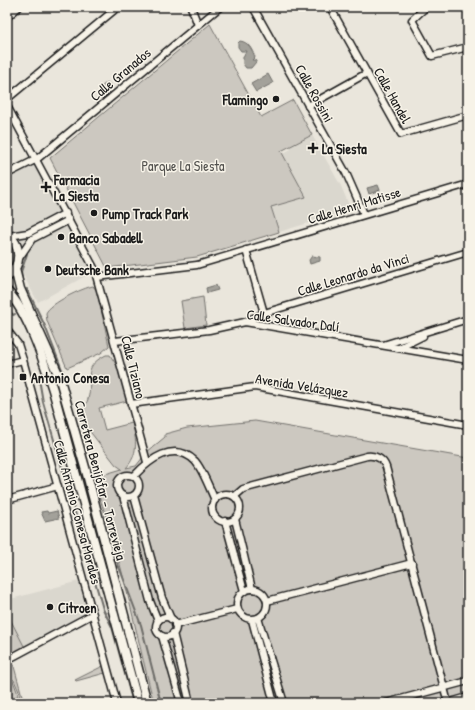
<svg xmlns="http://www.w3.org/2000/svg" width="475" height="710" viewBox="0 0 475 710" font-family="'Patrick Hand',sans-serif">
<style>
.built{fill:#dad7ce}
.green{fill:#ccc8c0;stroke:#74726e}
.water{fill:#a3a19a;stroke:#6d6c68}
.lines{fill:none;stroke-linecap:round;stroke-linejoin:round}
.stream{stroke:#6d6c68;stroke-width:2}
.minor-casing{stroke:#1c1c1c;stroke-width:9}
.major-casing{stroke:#1c1c1c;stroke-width:11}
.minor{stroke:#f7f3e8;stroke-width:6}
.major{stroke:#f7f3e8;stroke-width:8}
.poi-dot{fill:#1c1c1c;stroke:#f7f3e8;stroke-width:1.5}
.labels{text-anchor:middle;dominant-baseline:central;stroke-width:3;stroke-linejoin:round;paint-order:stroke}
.street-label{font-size:14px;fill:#1c1c1c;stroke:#f7f3e8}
.poi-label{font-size:14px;font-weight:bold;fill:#1c1c1c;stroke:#f7f3e8;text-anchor:start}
.park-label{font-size:14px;fill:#51504d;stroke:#f7f3e8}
</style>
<rect width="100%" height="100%" fill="#eae6dc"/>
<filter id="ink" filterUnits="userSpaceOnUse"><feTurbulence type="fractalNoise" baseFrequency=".025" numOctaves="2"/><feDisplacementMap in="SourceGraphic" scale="8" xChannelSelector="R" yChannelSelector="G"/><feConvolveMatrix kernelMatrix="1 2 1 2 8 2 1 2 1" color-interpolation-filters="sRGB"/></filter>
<g filter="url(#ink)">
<g class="built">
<path d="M312,135l29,51 10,24 -72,22 -8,-25 34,-10 -23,-43 9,-5 -1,-3z"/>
<path d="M30,158l61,115 -53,29 -16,-29 5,-20 -12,-21 -8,-3v-60z"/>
<path d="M79,581l7,31 -62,35 -17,-34v-13z"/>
</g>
<g class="green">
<path d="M210,24l51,93 32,-17 1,2 18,33 -31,16 25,46 -35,10 8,25 -82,25 -90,11 -57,-110z"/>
<path d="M7,240c9,9 10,23 0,31z"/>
<path d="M93,286l4,5 12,55 -8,7 -34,15 -20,-47 -1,-8c4,-10 37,-25 47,-27z"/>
<path d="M18,291l31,68 12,34 84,310h-3l-83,-307 -13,-36 -32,-67z"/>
<path d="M203,297l3,28 -21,3 -4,-27z"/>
<path d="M106,355h4l7,11 10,35 -28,7 6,22 27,-7c5,17 6,32 -6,45l10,-2 11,-14 18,-15v-3l22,-6 68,-7 213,37v245h-314c-20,-75 -33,-153 -62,-225l30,-9 -6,-4 -35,-45c-1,-9 5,-14 7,-21 6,-21 -8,-31 18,-44z"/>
<path d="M7,613l18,35 -18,9z"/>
<path d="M13,663l11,40h-8l4,-9 -6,-14 -7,-3v-11z"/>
<path d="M103,666l2,7 -29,8 -1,-1z"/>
<path d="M7,679l6,2 5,13 -4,9h-7z"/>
</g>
<g class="water">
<path d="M240,41c9,1 12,9 15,16l-3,3h4v2l-5,6h-5l-3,-4v-7l3,-6h-5l-3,-4v-4z"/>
<path d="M268,74l5,9 -17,9 -5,-8z"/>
<path d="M107,82l4,4 -8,7 -4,-4z"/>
<path d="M378,185l2,5 -11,4 -2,-6z"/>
<path d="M312,256l8,1v4l-10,3 -1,-4z"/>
<path d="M216,285l2,5 -11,3 -1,-5z"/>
<path d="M47,511l1,2 9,-2 2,7 -14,3 -4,-9z"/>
</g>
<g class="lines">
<g class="stream">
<path d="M23,284l-2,-12 6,-18"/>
<path d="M27,289l18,37 18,46"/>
<path d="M7,307l6,8 2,-1"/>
<path d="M39,379l4,23 60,207 9,18 21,76"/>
<path d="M116,559l25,66 20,78"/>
</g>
<g class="minor-casing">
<g id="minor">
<path d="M191,7l7,18"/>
<path d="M253,7l93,166 18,41"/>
<path d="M330,7l71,127 67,-19"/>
<path d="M426,7l-14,13 20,36 36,-9"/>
<path d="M7,17l12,-10"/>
<path d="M7,99l111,-92"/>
<path d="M7,106l87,162 53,194"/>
<path d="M308,106l59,-33"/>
<path d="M7,174l30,-15 183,-152"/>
<path d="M9,236l19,-3 38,-20"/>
<path d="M246,250l18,63"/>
<path d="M19,258l13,-19 37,-19"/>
<path d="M97,277l100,-12 271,-81"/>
<path d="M245,322l19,-9 204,-61"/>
<path d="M7,330l11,14 5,16 94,343"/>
<path d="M115,341l94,-11 36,-8 223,38"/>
<path d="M383,345l85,-26"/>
<path d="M399,348l24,-12"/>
<path d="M7,364l16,-4"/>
<path d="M131,404l124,-17 213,38"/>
<circle cx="128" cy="486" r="11"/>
<path d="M134,476c15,-16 40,-36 61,-15 8,9 15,29 20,39"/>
<circle cx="226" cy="508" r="14"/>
<path d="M123,496l27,105 8,20"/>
<path d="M134,496l28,102 9,21"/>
<path d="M235,496l8,-7 124,-33c9,-1 16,3 19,11l62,236"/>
<path d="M7,500l51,-14"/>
<path d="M235,519l17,70"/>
<path d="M225,521l19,70"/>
<circle cx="252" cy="604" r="15"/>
<path d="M267,601l145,-38"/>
<circle cx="166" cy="627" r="10"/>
<path d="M258,618l26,85"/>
<path d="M252,620l22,83"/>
<path d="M175,625l62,-16"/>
<path d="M173,633l17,70"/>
<path d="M162,636l19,67"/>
<path d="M7,660l86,-46"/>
<path d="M386,703l82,-22"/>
<path d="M447,703l21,-6"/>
</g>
</g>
<g class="major-casing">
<g id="major">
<path d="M7,234c15,11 15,32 0,43"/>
<path d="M15,269l5,20 39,87 29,102 59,225"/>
<path d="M7,291c21,21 37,71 46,99l85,313"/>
</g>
</g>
<use href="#minor" class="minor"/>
<use href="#major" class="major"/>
</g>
</g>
<g class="poi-dot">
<circle cx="276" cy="99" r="4"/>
<path d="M311 142h4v4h4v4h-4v4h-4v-4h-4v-4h4z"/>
<path d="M44 181h4v4h4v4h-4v4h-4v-4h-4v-4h4z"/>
<circle cx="94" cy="213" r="4"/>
<circle cx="61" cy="237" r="4"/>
<circle cx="48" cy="269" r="4"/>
<rect x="19" y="373" width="8" height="8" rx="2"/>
<circle cx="50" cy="607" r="4"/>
</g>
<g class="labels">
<g class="street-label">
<text transform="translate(120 74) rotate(-40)">Calle Granados</text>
<text transform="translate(315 93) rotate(61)">Calle Rossini</text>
<text transform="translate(393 95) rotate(61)">Calle Handel</text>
<text transform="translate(354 205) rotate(-17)">Calle Henri Matisse</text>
<text transform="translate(353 274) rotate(-17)">Calle Leonardo da Vinci</text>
<text transform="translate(293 320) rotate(8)">Calle Salvador Dalí</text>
<text transform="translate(134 367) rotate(76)">Calle Tiziano</text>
<text transform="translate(302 385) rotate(9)">Avenida Velázquez</text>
<text transform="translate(101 480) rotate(75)">Carretera Benijófar - Torrevieja</text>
<text transform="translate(78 512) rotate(75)">Calle Antonio Conesa Morales</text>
</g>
<g class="poi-label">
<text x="268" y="99" text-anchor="end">Flamingo</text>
<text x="322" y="148">La Siesta</text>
<text x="54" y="179">Farmacia<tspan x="54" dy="16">La Siesta</tspan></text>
<text x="102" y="213">Pump Track Park</text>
<text x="69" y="237">Banco Sabadell</text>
<text x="56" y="269">Deutsche Bank</text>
<text x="31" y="377">Antonio Conesa</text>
<text x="58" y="607">Citroen</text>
</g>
<g class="park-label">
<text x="183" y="165">Parque La Siesta</text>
</g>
</g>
<rect width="475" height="710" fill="none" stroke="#f7f3e8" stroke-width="24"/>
<rect x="12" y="12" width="451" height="686" fill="none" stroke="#1c1c1c" stroke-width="1.5" filter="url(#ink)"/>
</svg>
